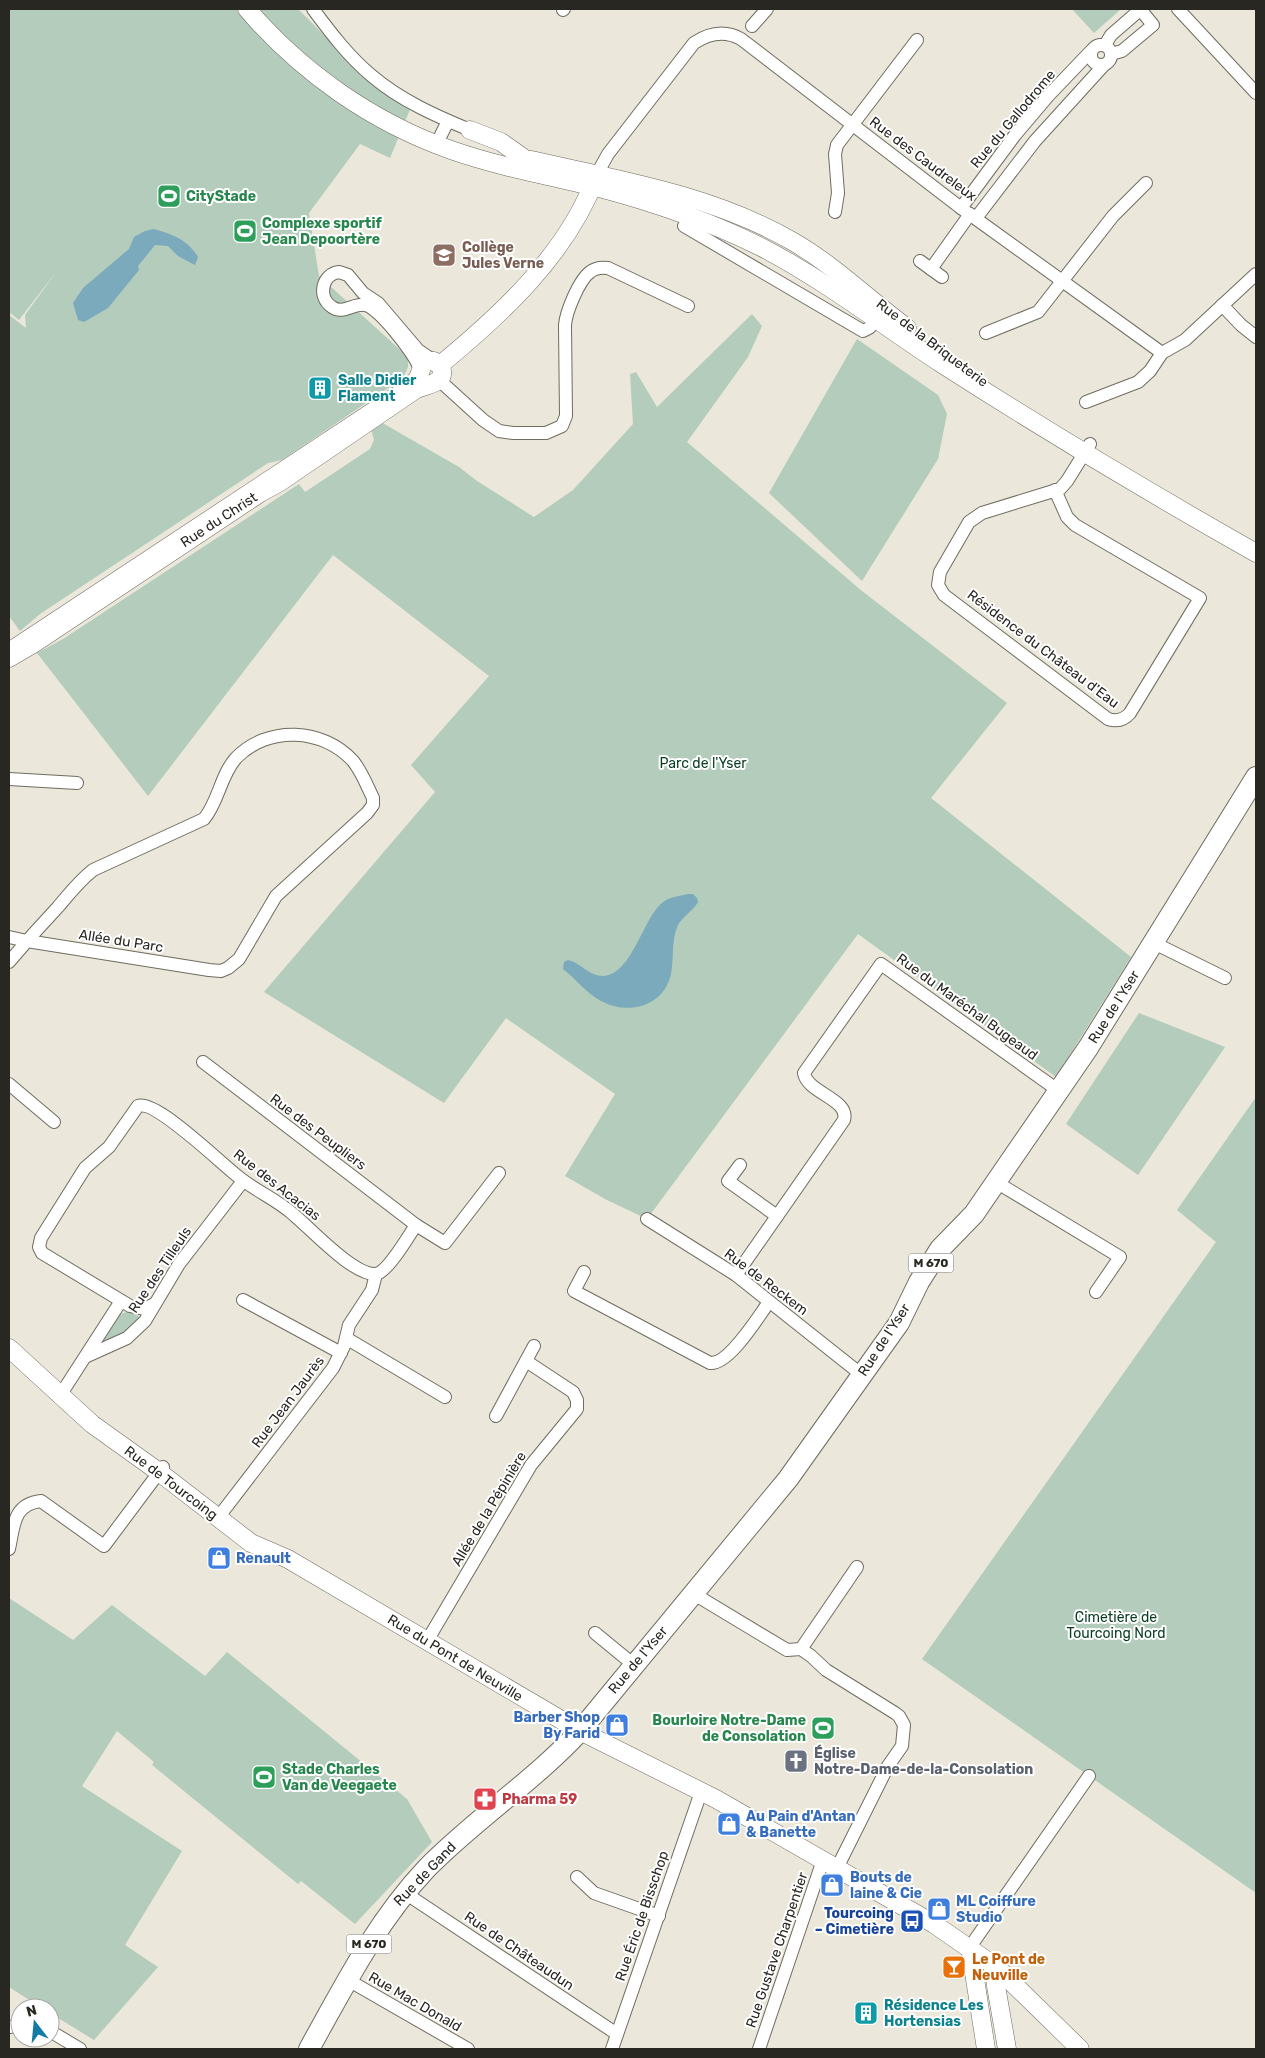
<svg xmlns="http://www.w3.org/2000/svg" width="1265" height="2058" viewBox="0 0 1265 2058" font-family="Rubik,sans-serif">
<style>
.green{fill:#b3ccbc}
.water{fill:#7aaabb}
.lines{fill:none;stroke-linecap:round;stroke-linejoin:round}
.street-casing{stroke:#6f6c60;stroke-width:14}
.secondary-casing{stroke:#6f6c60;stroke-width:19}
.primary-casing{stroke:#6f6c60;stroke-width:22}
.street{stroke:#fff;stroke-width:12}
.secondary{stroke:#fff;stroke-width:18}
.primary{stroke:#fff;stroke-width:20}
.labels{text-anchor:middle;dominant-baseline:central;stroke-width:4;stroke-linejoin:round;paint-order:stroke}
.shield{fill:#fff;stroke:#686864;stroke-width:1}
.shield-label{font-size:12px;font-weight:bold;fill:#282722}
.street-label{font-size:14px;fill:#282722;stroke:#fff}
.leisure-label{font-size:14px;font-weight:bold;fill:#27864d;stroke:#fff;text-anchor:start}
.education-label{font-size:14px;font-weight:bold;fill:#785e54;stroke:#fff;text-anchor:start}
.culture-label{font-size:14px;font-weight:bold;fill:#0d838f;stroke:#fff;text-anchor:start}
.park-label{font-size:14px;fill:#083d24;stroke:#fff}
.shop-label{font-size:14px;font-weight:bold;fill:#366cbe;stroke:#fff;text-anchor:start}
.worship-label{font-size:14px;font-weight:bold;fill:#5b616d;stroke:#fff;text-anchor:start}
.health-label{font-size:14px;font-weight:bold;fill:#be3a42;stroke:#fff;text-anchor:start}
.transit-label{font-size:14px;font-weight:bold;fill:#164399;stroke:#fff;text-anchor:end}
.food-label{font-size:14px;font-weight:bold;fill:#c56008;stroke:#fff;text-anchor:start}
</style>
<rect width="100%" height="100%" fill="#ebe7da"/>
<g class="green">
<path d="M9,9h289l48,48 65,50 -21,51 -30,-14 -51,69 10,63 89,81v10l-5,11 -121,82 -14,3 -228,151 -20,17 -11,-15v-301l17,13 -1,-13 31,-43 -37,48 -10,-8z"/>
<path d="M1072,9h49l-27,24z"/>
<path d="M752,314l10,12 -14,31 -61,85 175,149 145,112 -76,95 200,159 -75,120 -198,-143 -211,285 -42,-20 -40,-23 50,-82 -109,-76 -62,85 -180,-111 171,-200 -24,-27 78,-89 -156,-121 -185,241 -111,-143 26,-14 236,-155 6,8 65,-43 4,-9 -3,-11 8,-8 80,46 18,14 57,36 39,-27 60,-66 -3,-50 6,-2 21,35z"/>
<path d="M857,339l81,56 9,19 -9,45 -76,122 -93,-88z"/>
<path d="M1139,1013l86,34 -87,128 -72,-51z"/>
<path d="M1256,1097v796l-334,-234 294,-417 -39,-32z"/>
<path d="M129,1311l6,2 5,5 -10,13 -25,10 -2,-2 15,-24z"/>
<path d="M9,1598l64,42 39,-35 93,71 22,-24 180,147 25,43 -77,82 -54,-43 -3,3 -146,-119 2,-3 -37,-31 -35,55 100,65 -57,94 33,22 -64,73 -44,-27v-5h-8l-33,-21z"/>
</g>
<g class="water">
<path d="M154,229c18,5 34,11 44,28l-3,8 -17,-9 -10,-10 -13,-1 -17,21 1,4 -31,38 -24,14 -6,-2 -5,-17 10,-15 46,-39 5,-12 11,-6z"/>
<path d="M688,894h5l4,4 1,4c-5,9 -15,14 -20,23 -7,15 -4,33 -7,49 -7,32 -42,42 -70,27 -15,-8 -25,-22 -38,-32l1,-7 4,-2c13,3 21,16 35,16 29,-1 40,-58 59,-73 7,-6 17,-7 26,-9z"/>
</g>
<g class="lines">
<g class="street-casing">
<g id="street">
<path d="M313,9c17,23 36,48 59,67 28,24 64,40 98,54"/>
<path d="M1178,9l78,84"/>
<path d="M563,10l1,-1"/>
<path d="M752,26l15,-17"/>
<circle cx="1101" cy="55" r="10"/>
<path d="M1105,45l6,-10 30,-26"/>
<path d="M1111,54l11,-3 31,-26 -13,-16"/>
<path d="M441,135l7,-14"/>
<path d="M597,174l11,-20 86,-111c15,-10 31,-13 47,-4l220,169 201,145 23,-13 71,-66"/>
<path d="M961,208l54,-73 33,-39 43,-45"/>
<path d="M835,212l3,-19 -3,-39 2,-9 80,-105"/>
<path d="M976,218l59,-77 69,-76"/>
<path d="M684,226l179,105 6,-3 8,-8"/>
<path d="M920,261l22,16"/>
<path d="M931,269l39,-55"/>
<path d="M1222,305l19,20 15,12"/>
<path d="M986,333l52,-21 75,-96 33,-33"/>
<path d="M420,369c-5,-14 -41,-62 -55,-64 -12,-2 -22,10 -33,2 -15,-10 -10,-33 7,-35l9,3 15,18 15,10 40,47 16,11"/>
<path d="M439,380l44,40 16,11 14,2h33l16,-7 4,-10 -1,-91c1,-13 14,-45 25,-53 5,-4 11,-5 18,-4l80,38"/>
<path d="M1086,402l52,-20 12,-11 12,-18"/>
<path d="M1055,490l12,27 8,8 125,73 -70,115c-6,7 -13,9 -22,6l-164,-124 -6,-10 2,-13 29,-50 13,-9 78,-24 7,-8 23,-37"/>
<path d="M9,779l68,4"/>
<path d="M9,937l18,4 182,29 12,1 7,-3 11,-9 37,-63 91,-83 6,-8v-7c-6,-12 -11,-26 -20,-37 -30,-33 -85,-36 -117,-3 -16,18 -17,43 -32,61l-111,51c-14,11 -24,24 -35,37 -17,18 -33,36 -49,55"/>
<path d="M1154,943l71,35"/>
<path d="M203,1062l213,163"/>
<path d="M9,1084l45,38"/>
<path d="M740,1165l-12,16 49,35"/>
<path d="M996,1182l124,75 -24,35"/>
<path d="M647,1219l89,56 126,100"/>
<path d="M584,1272l-10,19 136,72c19,2 48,-46 59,-61"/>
<path d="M736,1275l108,-155c6,-21 -37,-27 -40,-47l77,-109 178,127"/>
<path d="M243,1300l98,53"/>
<path d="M154,1304l-10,5 -14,-3 -88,-53 -3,-6 2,-9 44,-70 24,-21 29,-41c19,-7 88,63 106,75 16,12 35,20 50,34 17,14 60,61 82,59 12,-2 33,-39 40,-49l29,18 54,-70"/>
<path d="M346,1338l99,59"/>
<path d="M87,1356l40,-18 18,-17 34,-57 64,-83"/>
<path d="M61,1394l60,-93"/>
<path d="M496,1416l38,-70"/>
<path d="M217,1519l116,-151 11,-22 5,-21 23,-35 4,-16"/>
<path d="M9,1549c5,-23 4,-45 32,-48l63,45 59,-79"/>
<path d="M694,1594l93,56 14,-1 10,7 15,14 69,43 4,3 5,9 -2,21 -14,20 -51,102"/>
<path d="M595,1633l39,32"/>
<path d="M427,1641l104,-176 46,-56v-9l-4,-8 -47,-31"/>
<path d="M801,1649l56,-82"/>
<path d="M577,1877l17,16 65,23"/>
<path d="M405,1893l212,141"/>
<path d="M970,1947l119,-171"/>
<path d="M348,1980l120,69"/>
<path d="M9,2027l11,-1"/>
<path d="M50,2031l30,18"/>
<path d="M612,2049l89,-257"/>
<path d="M759,2049l64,-189"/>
</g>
</g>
<g class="secondary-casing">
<g id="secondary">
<path d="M247,9c54,63 125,113 204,141 46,16 93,25 141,36 58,15 115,34 169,61 64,33 121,78 181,117 103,66 208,129 314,189"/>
<path d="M470,130l31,12 24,17"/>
<path d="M531,160c89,20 181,35 261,81 42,24 76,58 115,87"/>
<path d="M440,365c62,-51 127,-111 156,-188"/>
<path d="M9,652l389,-257c6,-5 14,-9 19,-16 6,-8 2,-19 17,-18l7,6c6,17 -14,17 -26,23l-135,92 -20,11 -227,151 -24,14"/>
<path d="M9,1348l83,76 67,48 92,71 37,16 292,172 136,68 218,125 62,43 84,82"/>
<path d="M970,1947l16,102"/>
<path d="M1002,1972l-6,10v4l11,63"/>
</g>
</g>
<g class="primary-casing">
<path id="primary" d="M309,2049c35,-63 68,-128 118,-181 48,-49 107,-87 153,-137l208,-252 111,-156 20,-41 21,-33 34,-35 114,-166 168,-271"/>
</g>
<use href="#street" class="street"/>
<use href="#secondary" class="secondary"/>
<use href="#primary" class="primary"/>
</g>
<defs>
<g id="stadium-square" transform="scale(1.25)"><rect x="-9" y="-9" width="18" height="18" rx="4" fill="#2e9e5b" stroke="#fff"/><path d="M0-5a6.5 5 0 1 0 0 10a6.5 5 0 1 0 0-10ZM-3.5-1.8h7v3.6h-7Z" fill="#fff"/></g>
<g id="school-square" transform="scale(1.25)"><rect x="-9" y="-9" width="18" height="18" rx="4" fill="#8d6e63" stroke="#fff"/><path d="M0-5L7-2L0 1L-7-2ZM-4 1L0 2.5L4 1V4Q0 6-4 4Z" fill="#fff"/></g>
<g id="building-square" transform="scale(1.25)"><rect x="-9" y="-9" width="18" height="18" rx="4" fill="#0f9aa8" stroke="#fff"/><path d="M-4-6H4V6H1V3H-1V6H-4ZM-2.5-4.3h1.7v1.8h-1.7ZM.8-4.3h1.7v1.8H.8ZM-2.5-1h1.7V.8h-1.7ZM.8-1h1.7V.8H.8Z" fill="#fff"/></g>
<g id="shop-square" transform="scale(1.25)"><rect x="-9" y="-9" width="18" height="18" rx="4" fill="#3f7fe0" stroke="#fff"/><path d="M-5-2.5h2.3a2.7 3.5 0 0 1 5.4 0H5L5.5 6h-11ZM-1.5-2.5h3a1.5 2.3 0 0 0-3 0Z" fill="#fff"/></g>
<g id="church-square" transform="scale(1.25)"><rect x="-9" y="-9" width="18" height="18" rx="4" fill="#6b7280" stroke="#fff"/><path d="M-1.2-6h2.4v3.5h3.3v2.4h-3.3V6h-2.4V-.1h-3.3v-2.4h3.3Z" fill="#fff"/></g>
<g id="pharmacy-square" transform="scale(1.25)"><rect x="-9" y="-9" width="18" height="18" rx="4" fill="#e0444e" stroke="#fff"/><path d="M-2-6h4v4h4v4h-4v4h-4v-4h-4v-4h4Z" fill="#fff"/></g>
<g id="bus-square" transform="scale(1.25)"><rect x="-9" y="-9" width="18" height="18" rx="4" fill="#1a4fb4" stroke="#fff"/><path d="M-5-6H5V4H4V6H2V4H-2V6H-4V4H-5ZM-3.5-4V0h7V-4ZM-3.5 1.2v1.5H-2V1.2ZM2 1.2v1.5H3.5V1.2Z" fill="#fff"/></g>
<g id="bar-square" transform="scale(1.25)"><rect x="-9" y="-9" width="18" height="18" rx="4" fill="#e8710a" stroke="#fff"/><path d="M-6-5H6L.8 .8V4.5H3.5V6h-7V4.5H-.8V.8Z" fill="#fff"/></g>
</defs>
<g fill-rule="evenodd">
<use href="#stadium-square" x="169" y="196"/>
<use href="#stadium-square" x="245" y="231"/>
<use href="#school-square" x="444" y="255"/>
<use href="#building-square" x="320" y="388"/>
<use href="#shop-square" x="219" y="1558"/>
<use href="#shop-square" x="617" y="1725"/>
<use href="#stadium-square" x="823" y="1728"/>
<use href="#church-square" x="796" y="1761"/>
<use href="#stadium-square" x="264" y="1777"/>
<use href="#pharmacy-square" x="485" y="1799"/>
<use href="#shop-square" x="729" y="1824"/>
<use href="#shop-square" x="832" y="1885"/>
<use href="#shop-square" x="939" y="1909"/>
<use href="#bus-square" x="912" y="1921"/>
<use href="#bar-square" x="954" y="1967"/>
<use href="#building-square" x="866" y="2013"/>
</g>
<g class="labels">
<g class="shield">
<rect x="908.5" y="1253.5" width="45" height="19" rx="4"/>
<rect x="346.5" y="1934.5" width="45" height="19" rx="4"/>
</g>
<g class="shield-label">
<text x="931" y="1263">M 670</text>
<text x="369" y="1944">M 670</text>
</g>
<g class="street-label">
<text transform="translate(1013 119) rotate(-50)">Rue du Gallodrome</text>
<text transform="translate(923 159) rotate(37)">Rue des Caudreleux</text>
<text transform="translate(932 343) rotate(37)">Rue de la Briqueterie</text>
<text transform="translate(219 520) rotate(-33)">Rue du Christ</text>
<text transform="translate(1043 649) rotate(37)">Résidence du Château d'Eau</text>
<text transform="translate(121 941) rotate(9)">Allée du Parc</text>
<text transform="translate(967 1007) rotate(36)">Rue du Maréchal Bugeaud</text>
<text transform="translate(1114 1007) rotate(-58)">Rue de l'Yser</text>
<text transform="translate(318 1132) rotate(37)">Rue des Peupliers</text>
<text transform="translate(277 1185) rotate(38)">Rue des Acacias</text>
<text transform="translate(160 1270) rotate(-56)">Rue des Tilleuls</text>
<text transform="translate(766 1282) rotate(37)">Rue de Reckem</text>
<text transform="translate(884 1340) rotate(-57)">Rue de l'Yser</text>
<text transform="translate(288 1402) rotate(-53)">Rue Jean Jaurès</text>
<text transform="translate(171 1483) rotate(37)">Rue de Tourcoing</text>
<text transform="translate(489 1509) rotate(-59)">Allée de la Pépinière</text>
<text transform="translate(455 1658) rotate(31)">Rue du Pont de Neuville</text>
<text transform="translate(638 1660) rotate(-50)">Rue de l'Yser</text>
<text transform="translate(425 1874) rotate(-46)">Rue de Gand</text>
<text transform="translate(642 1916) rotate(-71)">Rue Éric de Bisschop</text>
<text transform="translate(777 1950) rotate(-71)">Rue Gustave Charpentier</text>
<text transform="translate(519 1951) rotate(34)">Rue de Châteaudun</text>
<text transform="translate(415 2002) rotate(30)">Rue Mac Donald</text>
</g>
<g class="leisure-label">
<text x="186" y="196">CityStade</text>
<text x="262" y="223">Complexe sportif<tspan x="262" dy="16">Jean Depoortère</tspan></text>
<text x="806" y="1720" text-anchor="end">Bourloire Notre-Dame<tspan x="806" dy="16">de Consolation</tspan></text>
<text x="282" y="1769">Stade Charles<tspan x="282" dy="16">Van de Veegaete</tspan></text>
</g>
<g class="education-label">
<text x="462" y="247">Collège<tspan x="462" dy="16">Jules Verne</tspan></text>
</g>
<g class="culture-label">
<text x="338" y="380">Salle Didier<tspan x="338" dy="16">Flament</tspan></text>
<text x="884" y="2005">Résidence Les<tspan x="884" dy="16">Hortensias</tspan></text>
</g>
<g class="park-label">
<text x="703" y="763">Parc de l'Yser</text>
<text x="1116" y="1617">Cimetière de<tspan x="1116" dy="16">Tourcoing Nord</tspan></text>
</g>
<g class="shop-label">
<text x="236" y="1558">Renault</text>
<text x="600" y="1717" text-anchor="end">Barber Shop<tspan x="600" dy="16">By Farid</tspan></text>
<text x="746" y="1816">Au Pain d'Antan<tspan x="746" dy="16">&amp; Banette</tspan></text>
<text x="850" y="1877">Bouts de<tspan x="850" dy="16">laine &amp; Cie</tspan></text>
<text x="956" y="1901">ML Coiffure<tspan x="956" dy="16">Studio</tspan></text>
</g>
<g class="worship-label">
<text x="814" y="1753">Église<tspan x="814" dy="16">Notre-Dame-de-la-Consolation</tspan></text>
</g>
<g class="health-label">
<text x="502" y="1799">Pharma 59</text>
</g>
<g class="transit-label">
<text x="894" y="1913">Tourcoing<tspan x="894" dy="16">– Cimetière</tspan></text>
</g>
<g class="food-label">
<text x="972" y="1959">Le Pont de<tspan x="972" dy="16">Neuville</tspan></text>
</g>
</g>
<rect width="1265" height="2058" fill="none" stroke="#282722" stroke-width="20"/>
<g transform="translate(35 2023) rotate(344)"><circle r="24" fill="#ffffff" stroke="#a9a9a7"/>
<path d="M0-4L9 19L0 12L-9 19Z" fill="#157aa5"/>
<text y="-8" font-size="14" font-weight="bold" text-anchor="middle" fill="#282722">N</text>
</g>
</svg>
